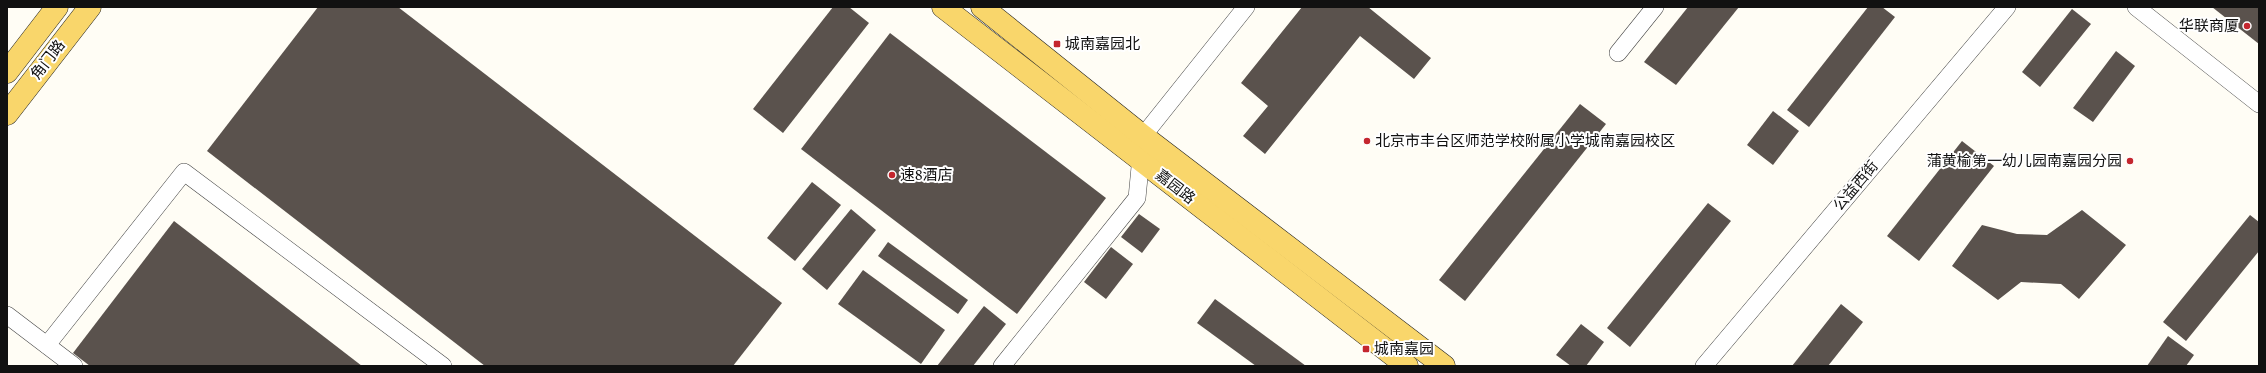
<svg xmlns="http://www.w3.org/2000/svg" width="2266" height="373" viewBox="0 0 2266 373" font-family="Spectral,'Noto Sans SC',serif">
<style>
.building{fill:#5a524d}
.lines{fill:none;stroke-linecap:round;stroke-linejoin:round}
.minor-casing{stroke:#444;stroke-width:18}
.major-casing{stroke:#222;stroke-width:23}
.minor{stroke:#fff;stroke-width:17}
.major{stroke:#f9d66b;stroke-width:22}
.poi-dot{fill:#c4262e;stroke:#fff;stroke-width:1.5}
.labels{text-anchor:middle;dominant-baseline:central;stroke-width:4;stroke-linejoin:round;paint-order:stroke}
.poi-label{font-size:15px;fill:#111;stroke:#fff;text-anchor:start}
.street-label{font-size:15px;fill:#111;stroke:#fff}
</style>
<rect width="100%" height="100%" fill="#fffdf5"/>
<g class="building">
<path d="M318,7h80l384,296 -49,63h-248l-278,-215z"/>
<path d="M833,7h16l20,16 -86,110 -30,-24z"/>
<path d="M1302,7h66l63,51 -17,21 -54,-43 -95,118 -22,-18 25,-30 -27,-23z"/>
<path d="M1688,7h51l-63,78 -32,-23z"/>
<path d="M1868,7h14l13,10 -86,110 -22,-17z"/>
<path d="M2212,7h47v37z"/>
<path d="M2072,9l19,15 -51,63 -18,-15z"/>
<path d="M890,33l216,165 -89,116 -216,-165z"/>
<path d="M2116,51l19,15 -42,56 -20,-14z"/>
<path d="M1580,104l26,20 -141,177 -26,-21z"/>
<path d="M1773,111l26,20 -26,34 -26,-20z"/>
<path d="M1962,141l32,25 -75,95 -32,-25z"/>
<path d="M812,182l29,23 -46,56 -28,-23z"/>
<path d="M1708,203l23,18 -101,126 -23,-19z"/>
<path d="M851,209l25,21 -49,60 -25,-21z"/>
<path d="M2082,210l44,35 -47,54 -18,-15 -40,-2 -23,18 -46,-34 30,-41 35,9 30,1z"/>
<path d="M1139,214l21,15 -18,24 -21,-16z"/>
<path d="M2250,215l9,7v29l-73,90 -23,-19z"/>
<path d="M174,221l188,145h-272l-17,-13z"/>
<path d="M888,242l80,58 -10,14 -80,-58z"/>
<path d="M1111,247l22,17 -27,35 -22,-17z"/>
<path d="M863,270l82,60 -24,34 -83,-60z"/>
<path d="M1215,299l91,67h-50l-59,-43z"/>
<path d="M1841,304l22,18 -35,44h-36z"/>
<path d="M984,306l22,18 -33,42h-36z"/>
<path d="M1581,324l23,18 -18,24h-15l-15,-11z"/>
<path d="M2168,336l26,19 -8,11h-39z"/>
</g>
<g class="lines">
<g class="minor-casing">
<g id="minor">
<path d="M2136,7l123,97"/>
<path d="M1618,53l37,-46"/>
<path d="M7,315l67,51"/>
<path d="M47,345l137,-173 259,194"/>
<path d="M1002,366l135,-168 6,-62 103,-129"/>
<path d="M1704,366l303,-359"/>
</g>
</g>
<g class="major-casing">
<g id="major">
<path d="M943,7l464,359"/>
<path d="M982,7l161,129 301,230"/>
<path d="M7,72l50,-65"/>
<path d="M7,114l83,-107"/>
</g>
</g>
<use href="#minor" class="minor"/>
<use href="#major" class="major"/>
</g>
<g class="poi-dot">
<circle cx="2247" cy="26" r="4"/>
<rect x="1053" y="40" width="8" height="8" rx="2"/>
<circle cx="1367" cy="141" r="4"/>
<circle cx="2130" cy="161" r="4"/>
<circle cx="892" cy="175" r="4"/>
<rect x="1362" y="345" width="8" height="8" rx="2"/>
</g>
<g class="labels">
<g class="poi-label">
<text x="2239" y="26" text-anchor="end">华联商厦</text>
<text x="1065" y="44">城南嘉园北</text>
<text x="1375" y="141">北京市丰台区师范学校附属小学城南嘉园校区</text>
<text x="2122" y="161" text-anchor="end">蒲黄榆第一幼儿园南嘉园分园</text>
<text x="900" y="175">速8酒店</text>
<text x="1374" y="349">城南嘉园</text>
</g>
<g class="street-label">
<text transform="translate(48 60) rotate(-52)">角门路</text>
<text transform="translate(1856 186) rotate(-50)">公益西街</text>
<text transform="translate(1175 187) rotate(38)">嘉园路</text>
</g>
</g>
<rect width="2266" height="373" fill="none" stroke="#111111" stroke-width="16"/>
</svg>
